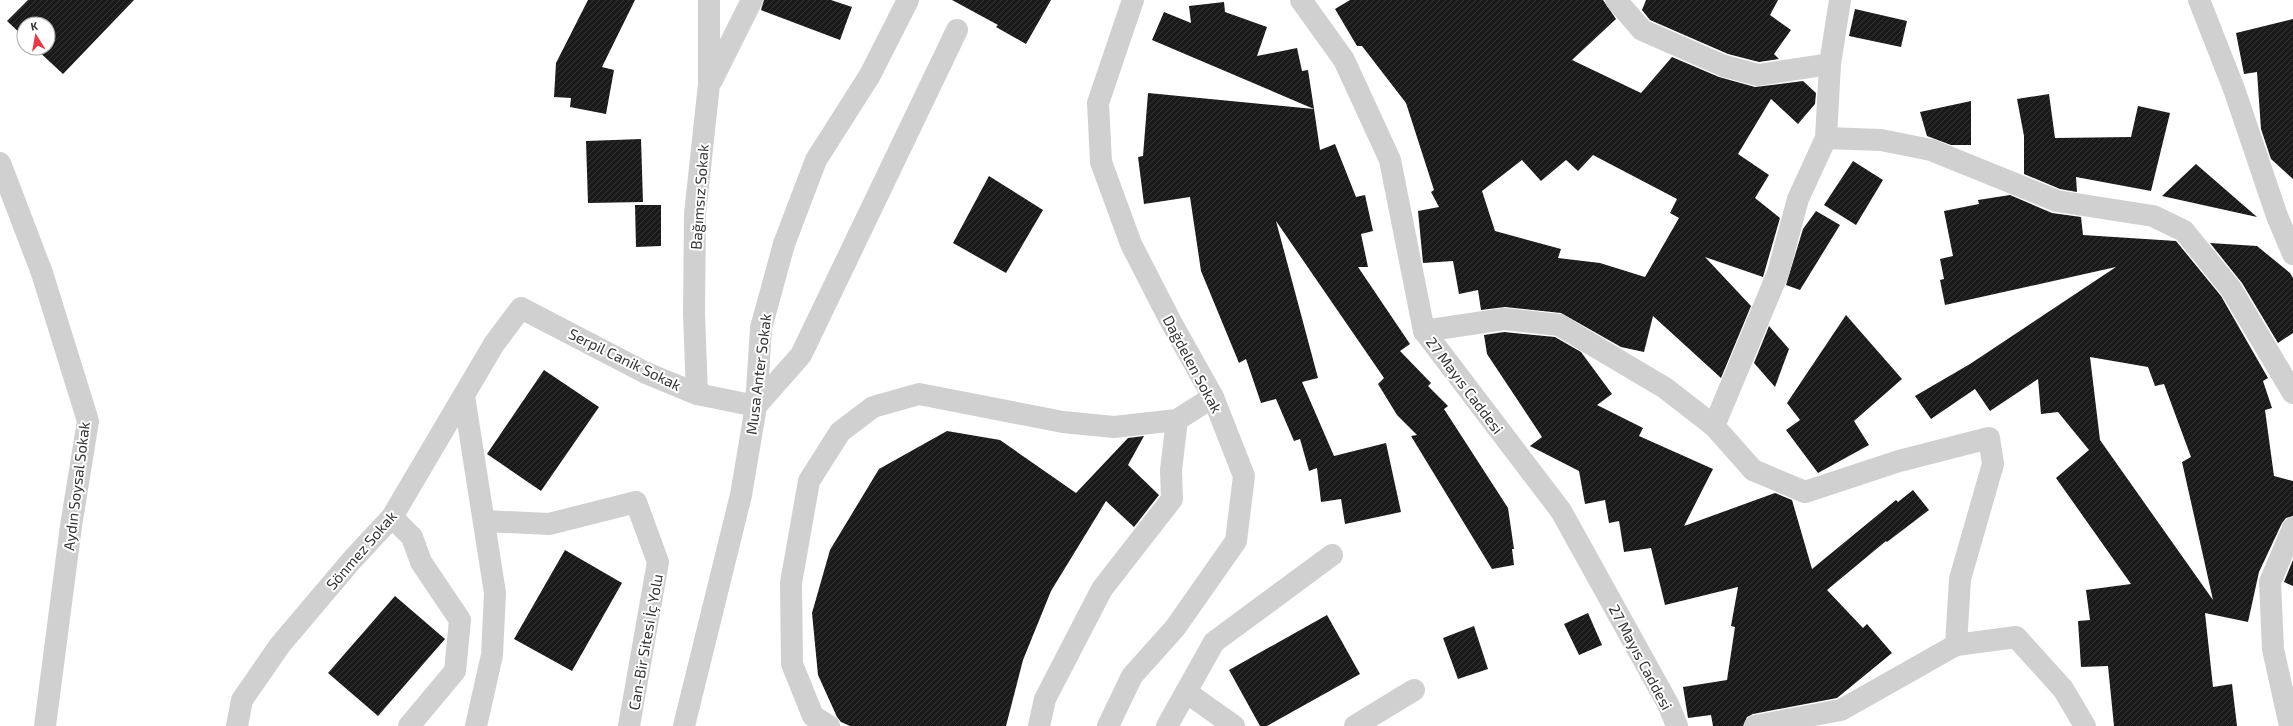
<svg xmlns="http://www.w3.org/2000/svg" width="2293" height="726" viewBox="0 0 2293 726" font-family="'Exo 2',sans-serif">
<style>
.building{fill:url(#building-hatch);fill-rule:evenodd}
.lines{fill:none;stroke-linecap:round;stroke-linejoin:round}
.minor{stroke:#d0d0d0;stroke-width:22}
.labels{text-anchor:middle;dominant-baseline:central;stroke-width:4;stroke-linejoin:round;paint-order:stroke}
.street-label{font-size:15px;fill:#333;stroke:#fff}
</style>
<defs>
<pattern id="building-hatch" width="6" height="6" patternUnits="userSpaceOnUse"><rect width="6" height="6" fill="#1a1a1a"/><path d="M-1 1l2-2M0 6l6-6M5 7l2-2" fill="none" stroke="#333"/></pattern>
</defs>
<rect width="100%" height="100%" fill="#fff"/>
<g class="building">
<path d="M28,0h106l-71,74 -28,-26h13v-24h-24v13l-17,-16z"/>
<path d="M588,0h47l-33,67 12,3 -8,44 -36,-7 1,-9 -17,-1 2,-34z"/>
<path d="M764,0h67l21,7 -12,33 -79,-30z"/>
<path d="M952,0h99l-25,44 -30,-17 2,-2z"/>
<path d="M1350,0h253l13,19 -44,41 69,33 31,-36 47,20 36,10 48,-6 13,12 -1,11 -17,20 -27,-25 -33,55 31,21 -14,23 25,20 -17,59 -58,-20 46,49 -30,72 -68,-62 -9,36 -23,-5 -60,-34 -56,-6 -24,3 -3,-20 -19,4 -6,-33 -30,2 -5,-52 21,-4 -8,-15 3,-2 -28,-87 -44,-57h-5l-22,-37zM1593,155l84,44 -7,14 9,5 -34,59 -45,-14 -42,-5 3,-9 -66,-18 -13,-40 40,-31 19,21 25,-21 12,11z"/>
<path d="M1646,0h132l-8,15 21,15 -17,24 5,5 -20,3 -31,-8 -78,-34 -8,-10z"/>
<path d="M1224,2l1,10 42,15 -10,29 40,-8 5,23 6,-1 6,39 -162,-69 12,-28 27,11 -2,-17z"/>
<path d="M1855,9l52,12 -6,26 -52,-11z"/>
<path d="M2293,19v160l-22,-20 -10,-30 -4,-57 -13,2 -8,-41z"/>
<path d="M1148,93l166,16 6,41 15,-6 21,53 9,-2 8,36 -12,3 7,33h-10l52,77 -10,7 31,32 -3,3 20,20 -4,3 64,99 6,41h-2l2,16 -22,4 -81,-133 6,-1 -20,-20 -19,-31 6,-6 -108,-157 42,157 -16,4 32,74 52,-13 15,69 -56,12 -4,-25 -20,3 -4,-34 -8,3 -9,-32 -6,2 -18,-42 -15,4 -15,-44 -7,4 -38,-92 -11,-74 -46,7 -6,-47 5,-1z"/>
<path d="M2049,94l6,44 76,-1 7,-31 32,7 -19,78 -75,-14 1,15 -17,-3 -36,-15v-38l-7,-37z"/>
<path d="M1971,101v44h-20l-24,-9 -7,-24z"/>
<path d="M641,139l2,63 -55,1 -2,-62z"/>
<path d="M1853,161l30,19 -27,45 -32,-20z"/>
<path d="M2196,164l61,53 -95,-21z"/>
<path d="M989,176l54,34 -37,63 -53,-30z"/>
<path d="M2010,195l42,18 29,4 2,18 93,6 45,55 47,82 -5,3 9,27 -7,2 9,66 19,5v35l-7,2 -4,5 -23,49 -11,50 -43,-9 8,74 19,-3 5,42h-123l-6,-60 -27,1 -3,-46 12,-1 -4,-30 45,-6 -75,-106 33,-28 -31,-38 -17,2 -3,-35 -48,32 -15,-22 -44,30 -16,-23 55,-32 146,-97 -171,38 -5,-25 4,-1 -4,-20 13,-3 -9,-45 35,-7 -1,-4zM2090,357l58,10 7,19 9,-2 27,73 -9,5 31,138 -113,-160z"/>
<path d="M635,205h26v41l-25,1z"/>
<path d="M1816,211l24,14 -40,65 -14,-5 17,-56z"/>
<path d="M2210,243l47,3 33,27 3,5v55l-15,10 -36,-60z"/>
<path d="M1846,315l56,64 -48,42 15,24 -51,28 -32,-43 14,-10 -13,-17z"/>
<path d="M1769,326l20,23 -14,38 -21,-24z"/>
<path d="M1504,332l51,5 26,15 31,42 -15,11 46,23 -4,8 74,33 -29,57 91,-33 17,7 20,69 84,-69 2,2 15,-12 16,20 -42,32 -1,-1 -59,49 36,38 4,-4 25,29 -55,45 -84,16 -6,3 -4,9h-30l-2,-11 -23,3 -5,-31 44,-7 8,-53 -4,-1 7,-39 -73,18 -14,-57 -27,4 -5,-31 -10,2 -4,-23 -20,4 -6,-33 -49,-25 12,-9 -55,-83 -3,-19z"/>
<path d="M544,370l55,37 -58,84 -54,-37z"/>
<path d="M947,431l53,9 76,53 52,-55 16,-2 -16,29 31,30 -25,32 -28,-26 -55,90 -28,69 -17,66h-156l-9,-4 -4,-5 -19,-42 -6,-62 18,-63 49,-81z"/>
<path d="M565,550l57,33 -50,88 -58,-32z"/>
<path d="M2293,560v26l-9,-4z"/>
<path d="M395,596l50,43 -67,77 -50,-43z"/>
<path d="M1588,613l14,32 -23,10 -15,-31z"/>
<path d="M1327,615l33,59 -93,52h-7l-31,-56z"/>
<path d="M1474,626l14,43 -30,10 -15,-41z"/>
</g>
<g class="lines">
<g class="minor">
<path d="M1301,0l43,60 46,100 34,171 137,180 107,193 9,22"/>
<path d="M1616,0l26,30 82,36 34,9 72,-11"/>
<path d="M2199,0l35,89 43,127 16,38"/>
<path d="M712,80l40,-80"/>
<path d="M1826,138l55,2 50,10 126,51 96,15 31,15 47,58 62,104"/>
<path d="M0,163l42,110 46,148 -17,105 -26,200"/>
<path d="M1424,331l80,-12 55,6 106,63 49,38 39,44 52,22 94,-31 90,-23 4,26 -33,115 -4,66 -115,65 -86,16"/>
<path d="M697,394l-3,-80 1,-100 14,-130v-84"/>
<path d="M464,396l31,197 -3,62 -16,71"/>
<path d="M1714,426l64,-153 20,-74 28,-61 4,-74 10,-64"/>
<path d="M392,517l20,20 9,25 39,58 -5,51 -46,55"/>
<path d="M484,521l65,3 87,-22 22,60 -29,164"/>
<path d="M1956,645l60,-8 47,52 22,37"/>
<path d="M1186,692l48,34"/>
<path d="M237,726l5,-26 38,-55 72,-85 40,-43 102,-173 27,-36 125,65 51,21 59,12 45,-51 156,-325"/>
<path d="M684,726l57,-231 15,-89 5,-78 23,-84 32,-84 54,-85 38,-75"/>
<path d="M829,726l-16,-10 -21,-52 -1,-81 18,-102 31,-49 33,-25 46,-13 144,28 51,5 63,-7 36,-23"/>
<path d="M1039,726l6,-27 57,-110 70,-90 -1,-29 6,-50"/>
<path d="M1108,726l24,-50 43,-48 61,-87 8,-65 -31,-79 -42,-75 -40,-78 -30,-82 -3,-59 35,-103"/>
<path d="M1167,726l47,-84 118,-87"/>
<path d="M1355,726l59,-36"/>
<path d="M2290,726l-17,-77 -3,-67 23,-54"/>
</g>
</g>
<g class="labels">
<g class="street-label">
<text transform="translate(699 197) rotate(-86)">Bağımsız Sokak</text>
<text transform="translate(625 359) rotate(26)">Serpil Canik Sokak</text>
<text transform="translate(1193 364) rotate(62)">Dağdelen Sokak</text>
<text transform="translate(758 374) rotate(-83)">Musa Anter Sokak</text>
<text transform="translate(1465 385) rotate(53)">27 Mayıs Caddesi</text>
<text transform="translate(76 486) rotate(-83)">Aydın Soysal Sokak</text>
<text transform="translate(361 550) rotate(-49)">Sönmez Sokak</text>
<text transform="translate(645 642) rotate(-80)">Can-Bir Sitesi İç Yolu</text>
<text transform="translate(1641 657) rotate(62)">27 Mayıs Caddesi</text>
</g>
</g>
<g transform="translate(36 36) rotate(349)"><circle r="19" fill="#ffffff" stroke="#adadad"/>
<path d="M0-3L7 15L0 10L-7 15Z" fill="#e63946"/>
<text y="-6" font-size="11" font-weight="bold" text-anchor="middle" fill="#333333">K</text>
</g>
</svg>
